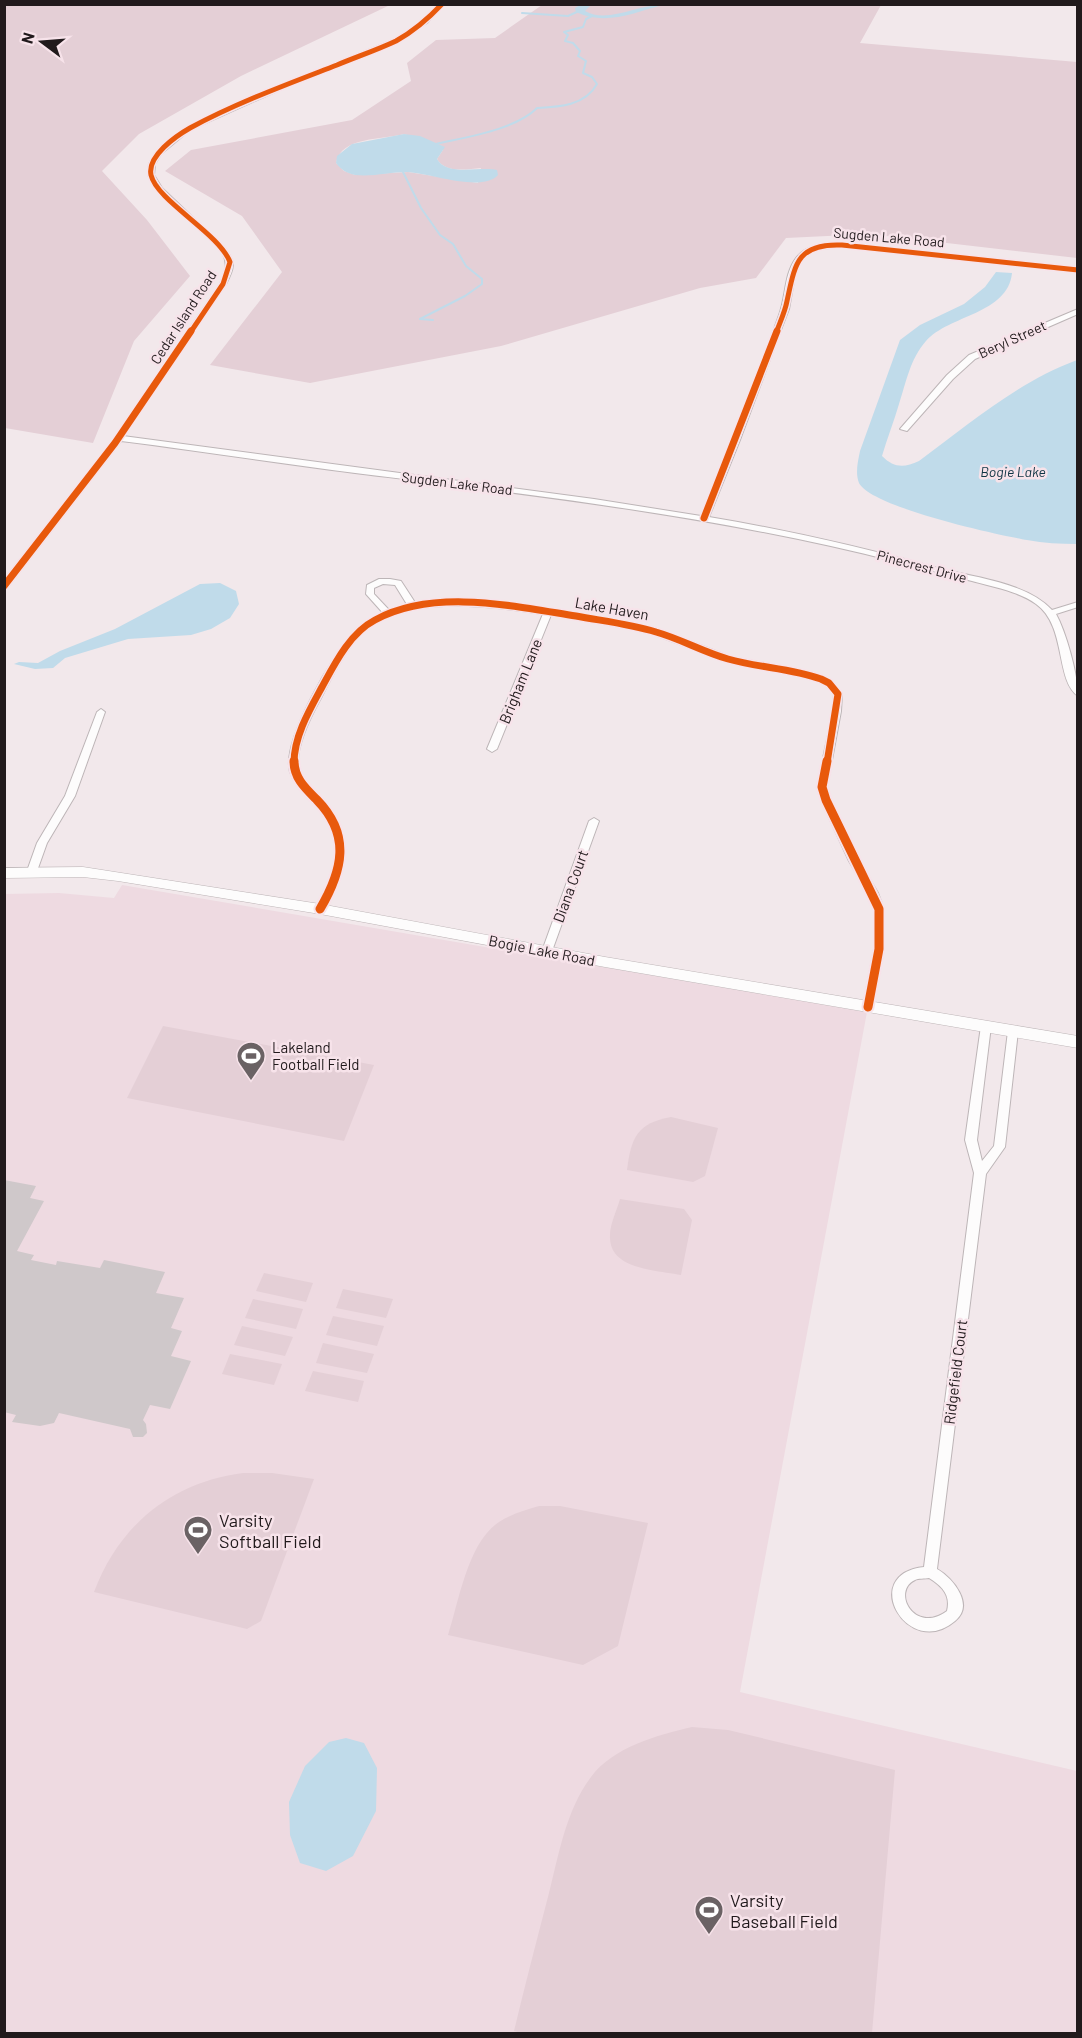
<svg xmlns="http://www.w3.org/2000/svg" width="1082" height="2038" viewBox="0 0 1082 2038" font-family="Barlow,sans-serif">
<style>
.built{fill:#eedae1}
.green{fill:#e4cfd6;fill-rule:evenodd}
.water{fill:#c0dbea}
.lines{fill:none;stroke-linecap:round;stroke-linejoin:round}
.stream{stroke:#c0dbea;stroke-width:2}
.building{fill:#cfc8ca}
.minor-casing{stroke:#bdb5b7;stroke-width:2}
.secondary-casing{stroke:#bdb5b7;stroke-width:1}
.minor{fill:#fdfcfc;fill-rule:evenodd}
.secondary{fill:#fdfcfc;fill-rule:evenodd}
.cycleway-far2-casing{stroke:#f7e3ea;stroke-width:8}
.cycleway-far1-casing{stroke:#f7e3ea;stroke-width:10}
.cycleway-casing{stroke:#f7e3ea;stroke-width:13}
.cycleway-far2{stroke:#e8590c;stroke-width:5}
.cycleway-far1{stroke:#e8590c;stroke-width:7}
.cycleway{stroke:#e8590c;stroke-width:9}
.labels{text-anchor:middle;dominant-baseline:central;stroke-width:5;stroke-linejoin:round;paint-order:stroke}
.far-street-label{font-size:14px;fill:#211a1c;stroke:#f7e3ea}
.far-water-label{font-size:14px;font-style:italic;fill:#0f3544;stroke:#f7e3ea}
.street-label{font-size:15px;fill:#211a1c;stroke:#f7e3ea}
.poi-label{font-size:15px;fill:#211a1c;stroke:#f7e3ea;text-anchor:start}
.near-poi-label{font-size:18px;fill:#211a1c;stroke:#f7e3ea;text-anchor:start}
</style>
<rect width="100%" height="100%" fill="#f2e8eb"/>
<path class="built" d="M122,885l745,127 -127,680 337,79v262h-1072l-1,-1139 55,-1 55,5z"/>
<g class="green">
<path d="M4,5h386l-149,71 -102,58 -37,37 45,49 43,56 -56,65 -41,102 -88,-15z"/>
<path d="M542,5h339l-21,38 217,19v196l-208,-24 -83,4 -30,40 -56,10 -199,58 -191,37 -100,-18 72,-93 -40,-56 -77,-45 26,-21 161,-30 59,-39 -4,-18 29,-23 59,-2zM404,134l38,12 1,4 -6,9c9,15 30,10 44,9l-3,15 -70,-11 -53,3 -11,-4 -8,-8c5,-27 47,-23 68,-29z"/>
<path d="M163,1026l211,39 -30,76 -217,-43z"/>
<path d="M671,1117l47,11 -13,48 -12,6 -66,-12c4,-32 10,-47 44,-53z"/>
<path d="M620,1199l64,10 8,11 -11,55c-25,-5 -73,-5 -71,-40 0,-11 7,-25 10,-36z"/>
<path d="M264,1273l49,10 -7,19 -50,-11z"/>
<path d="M343,1289l50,10 -7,19 -50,-10z"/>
<path d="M253,1299l50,10 -7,20 -51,-11z"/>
<path d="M333,1316l51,10 -7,20 -51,-11z"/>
<path d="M242,1326l51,11 -8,19 -51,-11z"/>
<path d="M323,1343l51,11 -7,19 -51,-10z"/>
<path d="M230,1354l52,10 -8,21 -52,-11z"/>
<path d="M313,1371l51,10 -6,21 -53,-11z"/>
<path d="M243,1473h29l42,6 -53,142 -14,8 -153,-37c25,-67 78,-110 149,-119z"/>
<path d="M539,1506h21l88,17 -30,123 -35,19 -135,-30c11,-34 20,-93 51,-113 12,-8 27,-12 40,-16z"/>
<path d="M692,1727l36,3 167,40 -23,263 -348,1 -10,-3c11,-46 23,-92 35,-138 10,-39 17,-83 42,-116 22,-30 67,-42 101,-50z"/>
</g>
<g class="water">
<path d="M580,5h11l-6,6c23,13 53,-7 77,-6 -28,8 -58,21 -86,7l-1,-4z"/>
<path d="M404,134l16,2 25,11 -8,12c10,18 43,7 60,11l1,5c-16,18 -68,-2 -91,-3 -17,0 -34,5 -52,3 -8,-2 -14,-5 -19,-12l1,-7 15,-12z"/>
<path d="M996,272l16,1c-4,41 -63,42 -86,68 -16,18 -20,42 -27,63 -5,17 -12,35 -17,52 12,12 22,12 37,5 51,-38 99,-79 158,-101v184c-17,0 -33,-1 -50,-4 -30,-5 -156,-33 -168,-57 -4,-10 -1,-22 1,-32l40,-111 20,-15 44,-21 21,-17z"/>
<path d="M220,583l16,8 3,13 -9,14 -19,11 -20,6 -63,4 -63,19 -12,10 -18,1 -21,-5 5,-2 19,1 22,-12 55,-22 85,-45z"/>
<path d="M346,1738l18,5 13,25 -1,43 -23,45 -27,15 -26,-8 -10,-28 -1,-33 16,-36 24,-24z"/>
</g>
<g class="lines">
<g class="stream">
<path d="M522,13l46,3 11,-5"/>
<path d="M436,144c30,-7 79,-14 101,-36 21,-1 48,-2 60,-24l-5,-7 -9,-4 3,-12 -8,-5 2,-5 -7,-8 -8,-2 3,-6 -4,-3 19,-5 3,-8 6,-3"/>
<path d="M403,172l18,36 19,27 13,9 13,22 16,13v5l-17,12 -45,23 13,1"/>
</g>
</g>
<path class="building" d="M4,1180l32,6 -6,12 14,3 -27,50 17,4 -3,5 25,5 1,-4 43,7 4,-8 61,12 -9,21 28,5 -13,30 11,3 -11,25 20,5 -21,48 -20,-4 -7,15 3,4 1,9 -4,4h-10l-3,-8 -71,-16 -5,10 -14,3 -28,-4 4,-7 -12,-3z"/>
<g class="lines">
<g class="minor-casing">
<g id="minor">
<path d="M438,4h6l-17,19 -30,19 -104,42 -103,46 -29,24 -6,10 -1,11 8,13 62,59c12,15 11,20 2,37l-103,152 471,63 107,17c29,-66 54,-133 78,-201 7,-18 5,-41 17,-57 11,-14 29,-15 46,-15l236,25v4l-236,-25 -24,2 -11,5 -7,8 -5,13 -6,34 -10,26 -39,105 -31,77c78,13 156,31 233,52 35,9 85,14 110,41l26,-8v5l-22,7c10,18 22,61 22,82 -23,-16 -11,-70 -42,-92 -18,-13 -43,-17 -64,-23 -25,-6 -50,-13 -75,-19 -175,-45 -355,-66 -534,-88 -81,-10 -162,-23 -242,-33l-114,147h-3v-8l108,-138 108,-158c6,-14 9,-22 0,-35l-64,-60 -8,-14 1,-11 7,-12 30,-24 103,-46 104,-42 30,-19z"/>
<path d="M1078,309v5l-103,45 -22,20 -46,52 -7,-2 47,-54 22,-20z"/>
<path d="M379,579h11l11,2 15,23 24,-3h43l42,5 110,18 34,9 62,24 66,12 27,8 8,4 10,13 -1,17 -14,76 4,13 28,61 19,32 6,16v40l-12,61 -4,1 -5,-4 11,-58v-40l-6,-16 -19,-32 -28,-61 -4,-13 16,-76 1,-17 -8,-9 -18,-8 -83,-16 -81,-30 -93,-16 -54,134 -5,3 -5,-3 56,-135c-50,-8 -141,-20 -181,19 -17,17 -30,43 -41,65 -10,18 -28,52 -22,73 3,12 15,20 23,28 34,38 25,72 2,112h-8l-1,-2c21,-36 32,-70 1,-105 -9,-10 -22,-19 -26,-32 -9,-30 44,-121 66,-142 8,-8 17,-13 27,-17l-17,-19 1,-9zM383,584l12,1 13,21 -18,5 -16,-17v-6z"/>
<path d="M101,709l4,3 -30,84 -28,47 -10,28 -5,3 -3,-1 -2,-2 10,-28 28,-47 32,-84z"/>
<path d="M594,818l5,3 -47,130 -1,3h-8l-1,-3 47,-130z"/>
<path d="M986,1022l5,4 -14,114 5,21 12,-15 14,-115 5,-4 5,4 -13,116 -19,27 -49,395c16,9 38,36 18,52 -47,40 -97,-47 -31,-54l50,-394 -9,-33 16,-114zM929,1578c13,8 22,17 18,33 -33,24 -56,-20 -32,-31 3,-2 10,-1 14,-2z"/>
</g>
</g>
<g class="secondary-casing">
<path id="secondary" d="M83,867l237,37 285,53 473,79v12l-473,-81 -285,-53 -202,-33 -35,-4 -79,1v-10z"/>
</g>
<use href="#minor" class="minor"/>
<use href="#secondary" class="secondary"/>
<g class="cycleway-far2-casing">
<g id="cycleway-far2">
<path d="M190,333l33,-49 7,-22c-11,-29 -73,-61 -79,-87 -4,-19 25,-39 39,-47 46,-25 98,-44 147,-63 19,-8 40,-15 59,-24 18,-10 32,-22 46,-37"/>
<path d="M776,333c4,-11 9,-21 11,-32 8,-37 10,-58 55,-56l236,25"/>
</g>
</g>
<g class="cycleway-far1-casing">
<g id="cycleway-far1">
<path d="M704,518l73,-187"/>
<path d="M4,586l111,-143 76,-112"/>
<path d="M294,763c0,-27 16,-54 28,-76 13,-24 28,-54 53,-67 59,-32 138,-14 201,-4 27,5 54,8 80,16 25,7 47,20 72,27 31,9 63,9 93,20l8,4 9,11 -11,69"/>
</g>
</g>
<g class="cycleway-casing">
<g id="cycleway">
<path d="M294,761c0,17 11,27 23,39 34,35 26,70 3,109"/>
<path d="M827,761l-5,26 4,13 53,109v40l-11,58"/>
</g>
</g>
<use href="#cycleway-far2" class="cycleway-far2"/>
<use href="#cycleway-far1" class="cycleway-far1"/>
<use href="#cycleway" class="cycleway"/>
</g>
<defs>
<g id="stadium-pin" transform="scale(1.5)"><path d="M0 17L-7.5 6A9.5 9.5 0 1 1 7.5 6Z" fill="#6a6264" stroke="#f7e3ea"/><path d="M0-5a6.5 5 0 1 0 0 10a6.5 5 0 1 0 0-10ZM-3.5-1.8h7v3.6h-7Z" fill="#fff"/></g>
</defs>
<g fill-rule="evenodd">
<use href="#stadium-pin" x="251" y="1056"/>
<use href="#stadium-pin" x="198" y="1530"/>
<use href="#stadium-pin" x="709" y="1910"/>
</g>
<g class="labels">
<g class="far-street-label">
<text transform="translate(889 237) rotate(5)">Sugden Lake Road</text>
<text transform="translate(183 317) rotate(-57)">Cedar Island Road</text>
<text transform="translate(1012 339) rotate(-24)">Beryl Street</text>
<text transform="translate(457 483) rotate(7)">Sugden Lake Road</text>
<text transform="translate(922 566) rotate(15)">Pinecrest Drive</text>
</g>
<g class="far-water-label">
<text x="1013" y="471">Bogie Lake</text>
</g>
<g class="street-label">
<text transform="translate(612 608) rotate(10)">Lake Haven</text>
<text transform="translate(520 681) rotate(-68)">Brigham Lane</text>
<text transform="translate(570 886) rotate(-70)">Diana Court</text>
<text transform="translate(542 950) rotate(11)">Bogie Lake Road</text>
<text transform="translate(955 1372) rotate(-83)">Ridgefield Court</text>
</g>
<g class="poi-label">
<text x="272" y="1047">Lakeland<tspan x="272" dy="17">Football Field</tspan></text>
</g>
<g class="near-poi-label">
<text x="219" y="1520">Varsity<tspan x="219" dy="21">Softball Field</tspan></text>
<text x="730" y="1900">Varsity<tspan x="730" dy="21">Baseball Field</tspan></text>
</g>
</g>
<rect width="1082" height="2038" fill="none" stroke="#211a1c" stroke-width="12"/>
<g transform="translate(42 42) rotate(286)" stroke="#f7e3ea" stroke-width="4.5" paint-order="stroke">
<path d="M0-4.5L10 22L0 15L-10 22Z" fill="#211a1c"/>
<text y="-9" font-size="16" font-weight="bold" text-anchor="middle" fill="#211a1c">N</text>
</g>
</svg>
